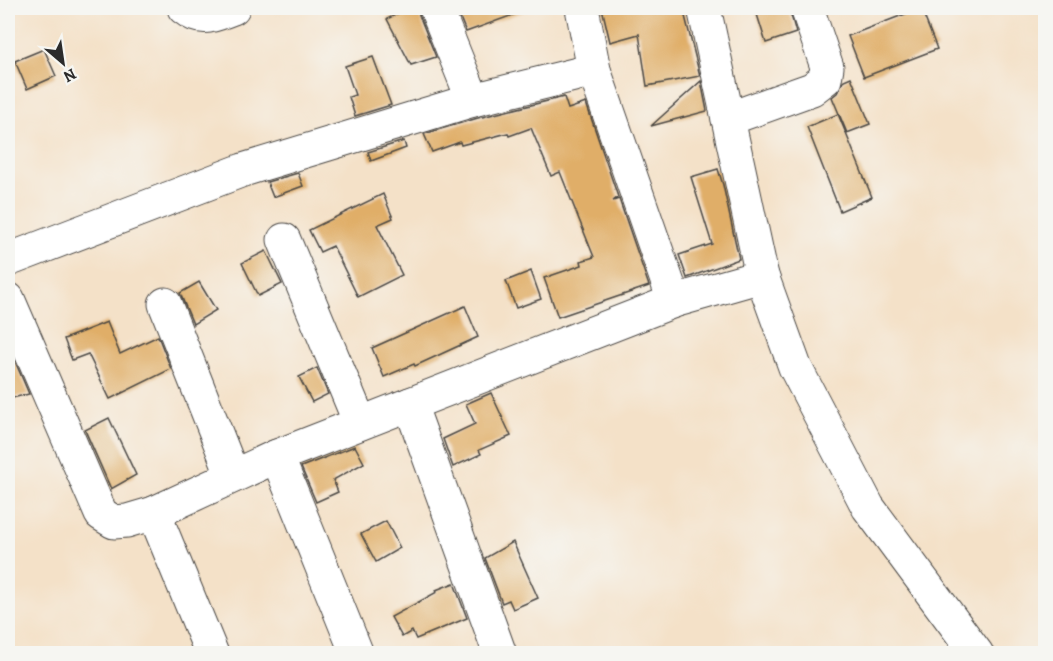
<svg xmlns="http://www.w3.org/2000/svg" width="1053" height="661" viewBox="0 0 1053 661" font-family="Alegreya,serif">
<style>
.building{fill:#e0ae67}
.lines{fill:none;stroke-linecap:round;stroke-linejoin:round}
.street-casing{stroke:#494643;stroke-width:35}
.street{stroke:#fff;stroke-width:33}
</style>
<rect width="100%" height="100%" fill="#f6f6f2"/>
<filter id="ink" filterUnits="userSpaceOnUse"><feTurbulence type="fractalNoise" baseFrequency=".0167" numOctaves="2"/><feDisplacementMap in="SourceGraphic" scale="12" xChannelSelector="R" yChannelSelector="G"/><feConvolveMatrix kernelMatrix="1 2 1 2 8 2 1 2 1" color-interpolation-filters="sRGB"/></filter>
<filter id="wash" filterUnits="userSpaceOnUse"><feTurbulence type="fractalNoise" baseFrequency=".008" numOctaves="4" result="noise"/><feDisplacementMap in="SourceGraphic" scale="24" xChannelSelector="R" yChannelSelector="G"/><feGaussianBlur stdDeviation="1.35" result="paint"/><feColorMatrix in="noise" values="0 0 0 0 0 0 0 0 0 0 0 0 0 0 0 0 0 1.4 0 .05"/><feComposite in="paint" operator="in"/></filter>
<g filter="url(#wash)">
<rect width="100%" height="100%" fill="#f4e1c8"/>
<g id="blocks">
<g class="building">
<path d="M409,8h9l1,7 17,42 -25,8 -24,-46z"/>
<path d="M456,8h68v3l-58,21z"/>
<path d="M602,8h81l17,68 -53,10 -8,-52 -29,8z"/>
<path d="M755,8h34l7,25 -30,10z"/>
<path d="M921,8l16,41 -73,28 -16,-41z"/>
<path d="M44,49l12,27 -29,13 -12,-28z"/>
<path d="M373,57l18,48 -36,11 -6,-19 6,-2 -10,-29z"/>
<path d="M851,77l19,47 -23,9 -15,-36 5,-4 7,-13z"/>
<path d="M701,81l6,30 -56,15z"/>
<path d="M564,97l4,12 18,-6 32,94 -5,4 6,-2 30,87 -91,31 -14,-39 38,-13 -1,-4 13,-4 -34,-85 -9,4 -20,-48 -22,8 -1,-3 -47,12 -1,-3 -28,10 -8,-18 54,-16z"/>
<path d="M838,114l34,83 -32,14 -33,-84z"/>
<path d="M404,141l2,7 -35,13 -3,-9z"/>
<path d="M718,169l5,16 16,74 -52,19 -8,-23 33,-11 -21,-67z"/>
<path d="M298,173l5,13 -30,11 -6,-15z"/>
<path d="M383,194l10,24 -16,7 25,50 -44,22 -25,-51 -13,6 -11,-22z"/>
<path d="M266,251l16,33 -24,12 -16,-33z"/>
<path d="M531,271l10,28 -25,9 -10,-27z"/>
<path d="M199,282l17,28 -23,14 -13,-31z"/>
<path d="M465,306l13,31 -63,29 -1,-2 -30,13 -12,-29z"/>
<path d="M107,322l13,32 38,-18 13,33 -61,30 -22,-45 -16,6 -8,-21z"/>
<path d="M8,345l21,49 -21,5z"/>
<path d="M317,368l11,26 -16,8 -13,-25z"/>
<path d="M491,393l20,43 -32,14 2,4 -28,13 -10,-28 32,-15 -9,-20z"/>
<path d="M109,418l27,57 -25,14 -26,-59z"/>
<path d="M355,446l9,17 -31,17 5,12 -22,10 -15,-35z"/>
<path d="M386,521l14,27 -24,14 -15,-28z"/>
<path d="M513,542l25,56 -25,11 -4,-9 -7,3 -17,-45z"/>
<path d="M454,583l13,35 -51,21 -4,-8 -10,6 -11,-20 46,-25 -1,-2z"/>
</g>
</g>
</g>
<g filter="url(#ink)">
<use href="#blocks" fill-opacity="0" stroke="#494643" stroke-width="1.5"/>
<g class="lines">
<g class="street-casing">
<g id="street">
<path d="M184,8c18,15 30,7 49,0"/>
<path d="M436,8l37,92"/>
<path d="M582,8l12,62 80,231"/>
<path d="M704,8l58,268 33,91 73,140 109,147"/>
<path d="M728,119l84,-30 13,-10 2,-12 -20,-59"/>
<path d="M284,240l76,183"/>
<path d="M8,260l235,-90 230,-70 121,-30"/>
<path d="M8,299l93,215 13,8 13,-1 27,-8 123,-57 397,-155 88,-25"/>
<path d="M165,304l68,172"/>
<path d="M410,404l90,250"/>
<path d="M277,456l80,198"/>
<path d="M154,513l58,141"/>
</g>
</g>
<use href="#street" class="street"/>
</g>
</g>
<rect width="1053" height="661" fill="none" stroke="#f6f6f2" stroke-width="30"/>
<g transform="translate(63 63) rotate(151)" stroke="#f6f6f2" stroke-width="4.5" paint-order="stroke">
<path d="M0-4.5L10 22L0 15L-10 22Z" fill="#2b2b2b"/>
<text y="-9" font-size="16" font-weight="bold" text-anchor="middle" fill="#2b2b2b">N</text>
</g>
</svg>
